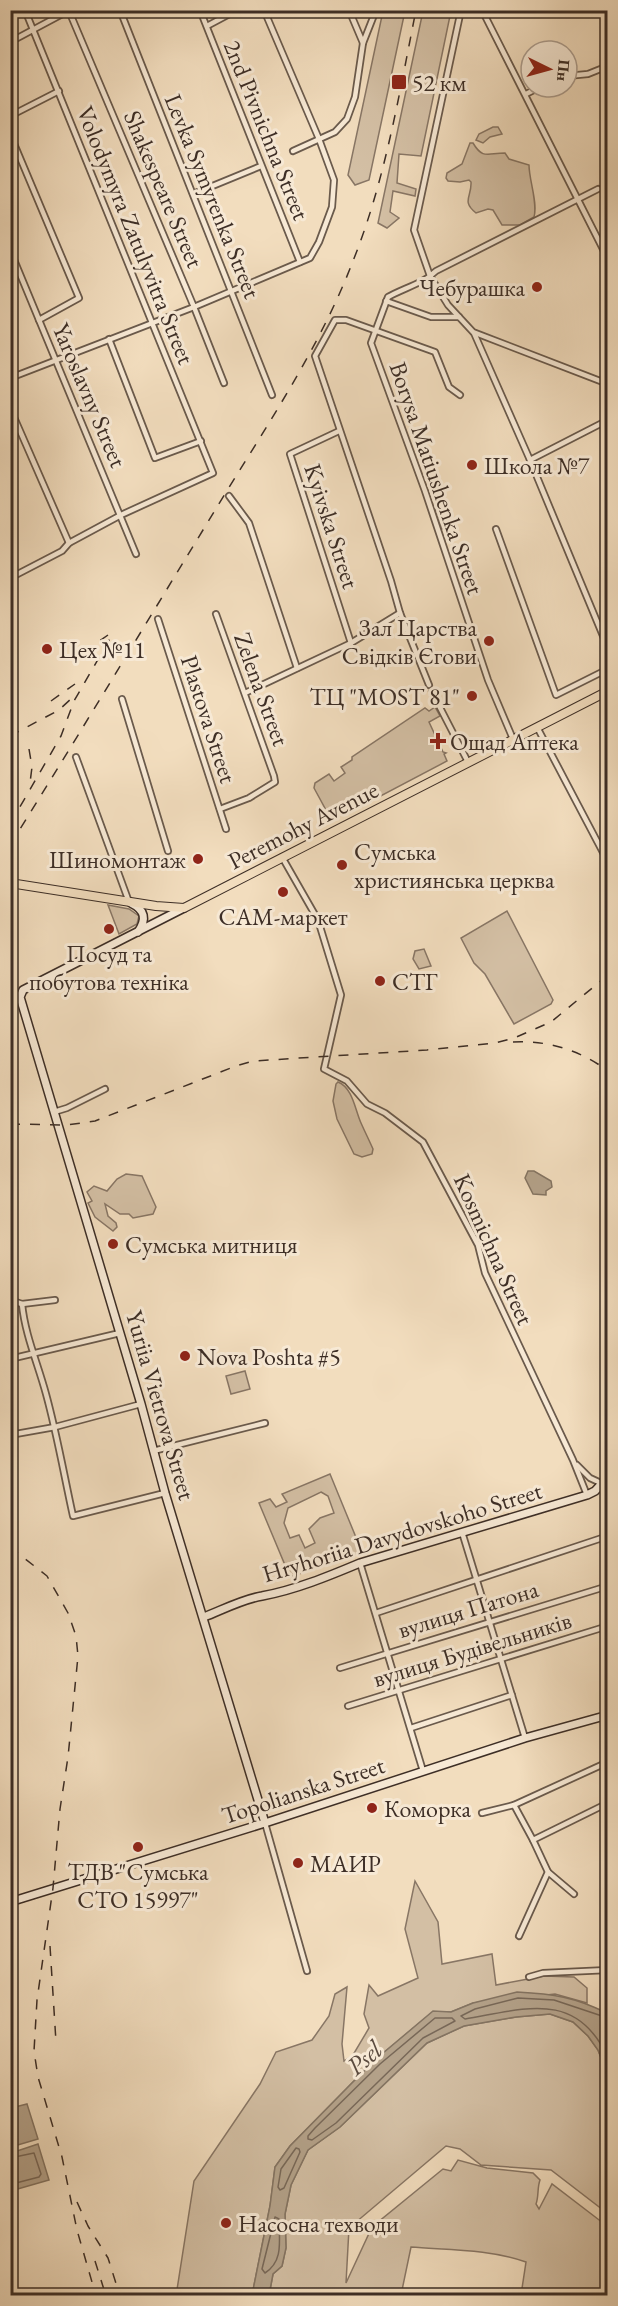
<svg xmlns="http://www.w3.org/2000/svg" width="618" height="2306" viewBox="0 0 618 2306" font-family="'EB Garamond',serif">
<style>
.green{fill:#d3bfa4;stroke:#887665;stroke-width:1.5;fill-rule:evenodd}
.water{fill:#b4a28a;stroke:#847462;stroke-width:1.5}
.lines{fill:none;stroke-linecap:round;stroke-linejoin:round}
.shore{stroke:#786858;stroke-width:1.5}
.street-casing{stroke:#6a5a4c;stroke-width:8}
.secondary-casing{stroke:#3d2e26;stroke-width:10}
.primary-casing{stroke:#3d2e26;stroke-width:10}
.street{stroke:#f7e9d5;stroke-width:4.5}
.secondary{stroke:#f7e9d5;stroke-width:7}
.primary{stroke:#f2ddbe;stroke-width:8}
.rail{stroke:#3d2e26;stroke-width:1.5;stroke-dasharray:10 10;stroke-linecap:butt}
.poi-dot{fill:#8f2418;stroke:#f7e9d5;stroke-width:2}
.labels{text-anchor:middle;dominant-baseline:central;stroke-width:6;stroke-linejoin:round;paint-order:stroke}
.poi-label{font-size:24px;fill:#3d2e26;stroke:#f7e9d5;text-anchor:start}
.street-label{font-size:24px;fill:#3d2e26;stroke:#f7e9d5}
.water-label{font-size:26px;font-style:italic;fill:#5b4b3f;stroke:#f7e9d5}
</style>
<rect width="100%" height="100%" fill="#f2ddbe"/>
<filter id="stains"><feTurbulence type="fractalNoise" baseFrequency=".00333" numOctaves="4"/><feColorMatrix values="0 0 0 0 .2 0 0 0 0 .09 0 0 0 0 .02 0 0 0 .5 -.17"/></filter>
<radialGradient id="worn" r=".72"><stop offset=".6" stop-color="#630" stop-opacity="0"/><stop offset="1" stop-color="#630" stop-opacity=".3"/></radialGradient>
<g class="green">
<path d="M383,11h22l-36,169 -14,5 -7,-10z"/>
<path d="M423,11h28l-30,145 -22,-2 -2,29 19,6 -1,7 -22,-5 -3,21 9,6 -12,10 -9,-5z"/>
<path d="M493,127h5l4,7 -12,3 -7,6 -7,-3 3,-6z"/>
<path d="M470,143h3c10,17 15,10 32,10l4,6 20,6c0,15 9,38 5,52l-14,8h-18l-9,-15 -5,-1 -12,4c-15,-12 -4,-16 -5,-31l-2,-2 -9,2 -12,-1 -2,-3 1,-5 15,-9z"/>
<path d="M447,504l7,21 -12,4 -7,-21z"/>
<path d="M435,707l5,9 -11,6 14,30 3,1 -2,1 3,7 -93,49 -4,-8 -20,9 -4,-1 -12,-22 1,-5 14,-9 5,7 11,-8 -4,-6 11,-7v-3l73,-49 4,3z"/>
<path d="M108,905l21,4 10,7 -2,8 -18,10z"/>
<path d="M507,911l46,89 -2,4 -37,20 -29,-50 -11,-11 -13,-25z"/>
<path d="M424,949l7,17 -12,3 -6,-10 2,-8z"/>
<path d="M338,1082c15,6 17,28 23,41 4,9 8,17 12,26l-1,5 -10,3 -8,-3 -17,-35 -4,-18 3,-17z"/>
<path d="M126,1174l16,2 14,31 -3,7 -20,4 -4,-4h-9l-15,-10 3,12 8,7 1,4 -4,4 -18,-14 -7,-14 4,-2 -5,-9 7,-6 13,5 10,-12z"/>
<path d="M245,1371l5,18 -19,5 -5,-18z"/>
<path d="M330,1474l32,78 -72,25 -31,-74 11,-4 6,8 11,-5 -5,-8zM321,1492l7,4 6,17 -14,5 -11,11 6,14 -10,5 -6,-13 -9,3 -6,-15 4,-15z"/>
<path d="M415,1881l23,41 4,42 50,-10 4,31 48,-9 30,1 13,11v15l-32,-9 -82,9 -22,9h-18l-57,47 -26,26 -60,61 -15,21 -5,39 -18,89 -76,1 18,-115 66,-97 16,-32 36,-12 17,-24 6,-22 12,-7 -5,57 2,17 9,-6 16,-27 -5,-14 5,-29 9,11 40,-18 -13,-49z"/>
<path d="M550,2014l23,8 15,14 10,14 9,23v140l-56,-43 -70,-5 -21,-16 -14,-3 -97,82 -3,55 26,-56 71,-58 8,2 7,-11 29,8 46,5 7,7c-3,8 -1,16 -4,24l3,5 13,-25 55,42v69h-86l5,-33c-36,-13 -78,-12 -115,-15l-10,48 -132,1 4,-22 9,-8 4,-18 -1,-34 6,-29 17,-35 32,-23 87,-84 37,-17 52,-9z"/>
</g>
<g class="water">
<path d="M528,1171h6l17,10 1,6 -6,4v4l-13,-1 -8,-16z"/>
<path d="M517,1992c37,2 57,5 90,21v60l-9,-23 -10,-14 -15,-14 -23,-8 -34,3 -52,9 -37,17 -87,84 -32,23 -17,35 -6,29 1,34 -4,18 -9,8 -4,21h-17l18,-89 5,-39 15,-21 60,-61 26,-26 57,-48 18,1 22,-9z"/>
<path d="M27,2104l11,35 -27,8v-39z"/>
<path d="M38,2144l11,36 -35,10 -3,-10v-27z"/>
</g>
<g class="lines">
<g class="shore">
<path d="M435,2018h17l3,3 -32,17 -87,85 -24,17 -4,-1v-3l7,-8 65,-64z"/>
<path d="M608,2018l-54,-18 -36,-2 -43,11 -14,7 4,3c59,-10 112,-30 143,39"/>
<path d="M296,2148l3,1 1,3 -16,36 -4,2 -2,-3 3,-18z"/>
<path d="M10,2158l24,-5 7,21 -2,3 -23,6h-6"/>
<path d="M275,2217l4,2c0,21 5,42 -14,54l-3,-4z"/>
</g>
<g class="street-casing">
<g id="street">
<path d="M120,10l152,385"/>
<path d="M200,10l100,252"/>
<path d="M461,10l-47,220 16,46c-6,6 -32,15 -42,21l-17,46 54,148 63,189 25,59"/>
<path d="M482,10l126,249"/>
<path d="M69,11l125,296 30,76"/>
<path d="M207,26l30,-16"/>
<path d="M10,42l60,-32"/>
<path d="M363,43l13,-33"/>
<path d="M567,76l21,-2 20,-8"/>
<path d="M526,94l14,-7"/>
<path d="M10,116l49,-25"/>
<path d="M10,134l69,164 -40,22"/>
<path d="M293,151l42,-19 12,-13 8,-22 8,-54 -14,-33"/>
<path d="M598,189l-162,82 -6,5 18,29 25,27 135,52"/>
<path d="M193,194l68,-28"/>
<path d="M10,250l126,304"/>
<path d="M386,301l45,16h28"/>
<path d="M474,333l56,127 78,188"/>
<path d="M109,339l46,119 46,-17"/>
<path d="M10,378l184,-71 116,-49 9,-16 13,-35 2,-27 -15,-41 -55,-129"/>
<path d="M10,408l59,135"/>
<path d="M339,431l-49,23 61,189"/>
<path d="M530,460l78,-40"/>
<path d="M229,496l20,27 48,145"/>
<path d="M496,529l60,166 52,-26"/>
<path d="M10,578l52,-27 7,-8 52,-28 92,-42 -188,-463"/>
<path d="M216,614l58,162 1,6 -26,16 -29,11"/>
<path d="M158,619l68,210"/>
<path d="M429,685l-29,-72 -9,-32 -76,-225 20,-36h11l89,32 14,35 11,8"/>
<path d="M432,692l36,70"/>
<path d="M245,693l106,-50 49,-30"/>
<path d="M122,699l46,152"/>
<path d="M537,727l71,135"/>
<path d="M76,757l53,145"/>
<path d="M282,857l36,63 23,75 -17,74 23,12 20,23 18,9 38,29 55,103 7,28 88,187 14,35"/>
<path d="M608,1009l-3,3 3,8"/>
<path d="M54,1112l13,-4 38,-19"/>
<path d="M10,1300l12,4 33,-4"/>
<path d="M22,1304c3,31 16,60 24,90 11,40 18,81 27,122l92,-23"/>
<path d="M10,1359l110,-26"/>
<path d="M10,1435l45,-8 86,-23"/>
<path d="M153,1451l112,-28"/>
<path d="M577,1465l13,13 13,6"/>
<path d="M462,1532l63,206"/>
<path d="M360,1563l63,208"/>
<path d="M376,1613l232,-77"/>
<path d="M340,1668l268,-82"/>
<path d="M348,1706l260,-80"/>
<path d="M411,1728l101,-33"/>
<path d="M514,1805l19,35"/>
<path d="M482,1813l32,-8 94,-43"/>
<path d="M265,1823l42,148"/>
<path d="M548,1872l26,22"/>
<path d="M519,1936l29,-64 -15,-32 75,-37"/>
<path d="M529,1977l14,-4 65,-3"/>
</g>
</g>
<g class="secondary-casing">
<g id="secondary">
<path d="M131,903c14,7 16,16 7,29"/>
<path d="M184,908l-161,82 -3,7 121,407 24,89 100,330"/>
<path d="M204,1617c18,-7 39,-18 58,-21 33,-6 67,-20 98,-33l227,-68 8,-4 13,-14"/>
<path d="M10,1902l255,-79 260,-85 83,-23"/>
</g>
</g>
<g class="primary-casing">
<path id="primary" d="M10,883l146,23 28,2 424,-217"/>
</g>
<use href="#street" class="street"/>
<use href="#secondary" class="secondary"/>
<use href="#primary" class="primary"/>
<g class="rail">
<path d="M84,652l24,-17"/>
<path d="M51,701l24,-17"/>
<path d="M10,736l49,-26 14,-13"/>
<path d="M29,749l3,18 -2,16"/>
<path d="M10,824l51,-88 13,-35 38,-66"/>
<path d="M10,845c69,-110 136,-222 204,-333 49,-81 105,-162 139,-251 32,-80 46,-166 63,-251"/>
<path d="M513,1042c34,-2 67,8 95,29"/>
<path d="M10,1124l57,1 28,-4 141,-55 17,-5 174,-11 68,-7 19,-5 37,-16 57,-47"/>
<path d="M10,1547l37,29 21,37 8,23 2,20 -10,101 -8,52 -7,79 -16,112 -3,51 4,26 24,80 15,73 19,66"/>
<path d="M50,1946l6,96"/>
<path d="M77,2202l11,24 20,32 12,38"/>
<path d="M95,2261l11,35"/>
</g>
</g>
<g class="poi-dot">
<rect x="391" y="74" width="16" height="16" rx="3"/>
<circle cx="537" cy="287" r="6"/>
<circle cx="472" cy="465" r="6"/>
<circle cx="489" cy="641" r="6"/>
<circle cx="47" cy="649" r="6"/>
<circle cx="472" cy="696" r="6"/>
<path d="M435 732h6v6h6v6h-6v6h-6v-6h-6v-6h6z"/>
<circle cx="198" cy="859" r="6"/>
<circle cx="342" cy="865" r="6"/>
<circle cx="283" cy="892" r="6"/>
<circle cx="109" cy="929" r="6"/>
<circle cx="380" cy="981" r="6"/>
<circle cx="113" cy="1244" r="6"/>
<circle cx="185" cy="1356" r="6"/>
<circle cx="372" cy="1808" r="6"/>
<circle cx="138" cy="1847" r="6"/>
<circle cx="298" cy="1863" r="6"/>
<circle cx="226" cy="2223" r="6"/>
</g>
<g class="labels">
<g class="poi-label">
<text x="412" y="82">52 км</text>
<text x="525" y="287" text-anchor="end">Чебурашка</text>
<text x="484" y="465">Школа №7</text>
<text x="477" y="627" text-anchor="end">Зал Царства<tspan x="477" dy="28">Свідків Єгови</tspan></text>
<text x="59" y="649">Цех №11</text>
<text x="460" y="696" text-anchor="end">ТЦ "MOST 81"</text>
<text x="450" y="741">Ощад Аптека</text>
<text x="354" y="851">Сумська<tspan x="354" dy="28">християнська церква</tspan></text>
<text x="186" y="859" text-anchor="end">Шиномонтаж</text>
<text x="283" y="916" text-anchor="middle">САМ-маркет</text>
<text x="109" y="953" text-anchor="middle">Посуд та<tspan x="109" dy="28">побутова техніка</tspan></text>
<text x="392" y="981">СТГ</text>
<text x="125" y="1244">Сумська митниця</text>
<text x="197" y="1356">Nova Poshta #5</text>
<text x="384" y="1808">Коморка</text>
<text x="310" y="1863">МАИР</text>
<text x="138" y="1871" text-anchor="middle">ТДВ "Сумська<tspan x="138" dy="28">СТО 15997"</tspan></text>
<text x="238" y="2223">Насосна техводи</text>
</g>
<g class="street-label">
<text transform="translate(267 130) rotate(68)">2nd Pivnichna Street</text>
<text transform="translate(164 189) rotate(67)">Shakespeare Street</text>
<text transform="translate(213 196) rotate(68)">Levka Symyrenka Street</text>
<text transform="translate(136 235) rotate(68)">Volodymyra Zatulyvitra Street</text>
<text transform="translate(90 395) rotate(67)">Yaroslavny Street</text>
<text transform="translate(437 478) rotate(71)">Borysa Matiushenka Street</text>
<text transform="translate(332 526) rotate(72)">Kyivska Street</text>
<text transform="translate(262 689) rotate(70)">Zelena Street</text>
<text transform="translate(209 719) rotate(72)">Plastova Street</text>
<text transform="translate(303 825) rotate(-27)">Peremohy Avenue</text>
<text transform="translate(494 1249) rotate(66)">Kosmichna Street</text>
<text transform="translate(161 1405) rotate(74)">Yuriia Vietrova Street</text>
<text transform="translate(402 1532) rotate(-17)">Hryhoriia Davydovskoho Street</text>
<text transform="translate(468 1609) rotate(-17)">вулиця Патона</text>
<text transform="translate(472 1649) rotate(-17)">вулиця Будівельників</text>
<text transform="translate(303 1790) rotate(-18)">Topolianska Street</text>
</g>
<g class="water-label">
<text transform="translate(364 2058) rotate(-41)">Psel</text>
</g>
</g>
<rect width="618" height="2306" fill="none" stroke="#f2ddbe" stroke-width="36"/>
<rect x="12" y="12" width="594" height="2282" fill="none" stroke="#3d2e26" stroke-width="3"/>
<rect x="18" y="18" width="582" height="2270" fill="none" stroke="#3d2e26" stroke-width="1.5"/>
<g transform="translate(549 69) rotate(95)"><circle r="28" fill="#f7e9d5" stroke="#ad9e8f" stroke-width="1.5"/>
<path d="M0-4.5L10 22L0 15L-10 22Z" fill="#8f2418"/>
<text y="-9" font-size="16" font-weight="bold" text-anchor="middle" fill="#3d2e26">Пн</text>
</g>
<rect width="100%" height="100%" filter="url(#stains)"/>
<rect width="100%" height="100%" fill="url(#worn)"/>
</svg>
